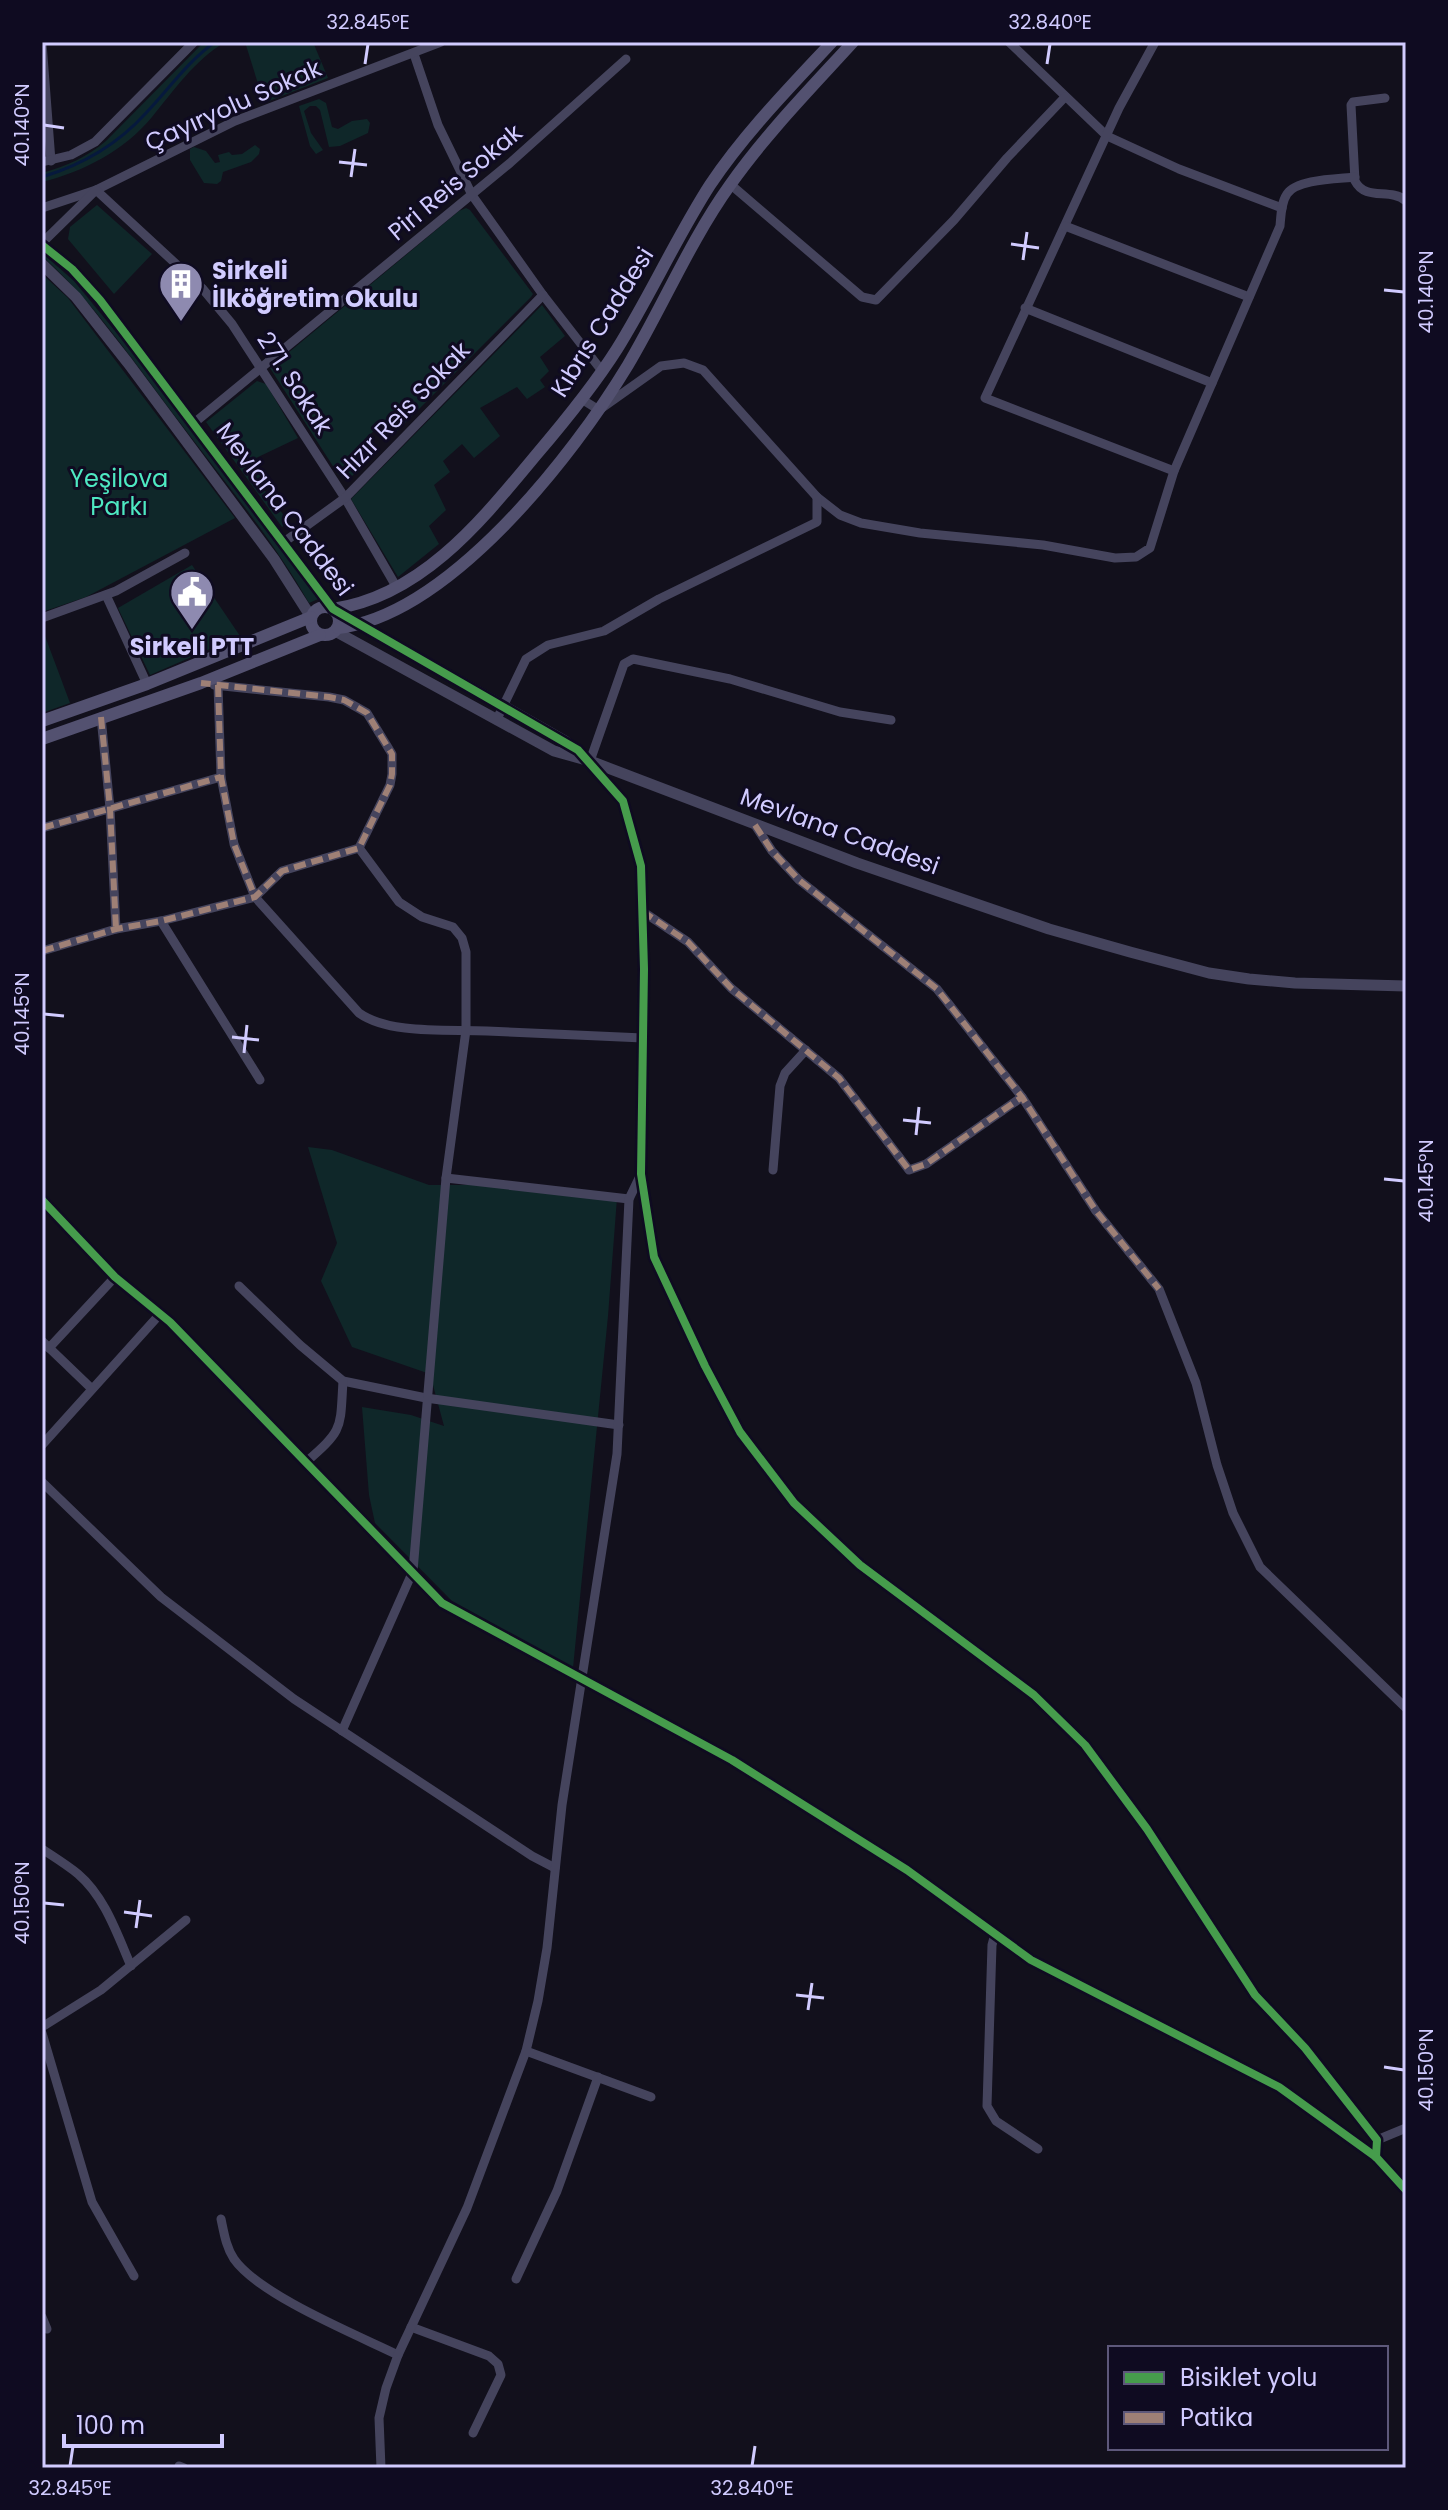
<svg xmlns="http://www.w3.org/2000/svg" width="1448" height="2510" viewBox="0 0 1448 2510" font-family="Poppins,sans-serif">
<style>
.green{fill:#0f2729}
.lines{fill:none;stroke-linecap:round;stroke-linejoin:round}
.stream{stroke:#06193d;stroke-width:3}
.minor{stroke:#45445d;stroke-width:9}
.tertiary{stroke:#45445d;stroke-width:11}
.secondary{stroke:#535170;stroke-width:12}
.quiet{stroke:#9e8076;stroke-width:6;stroke-dasharray:12 6;stroke-linecap:butt}
.cycleway-casing{stroke:#0f0b21;stroke-width:13}
.cycleway{stroke:#469c4c;stroke-width:8}
.ticks{fill:none;stroke:#d1cbff;stroke-width:3}
.labels{text-anchor:middle;dominant-baseline:central;stroke-width:6;stroke-linejoin:round;paint-order:stroke}
.street-label{font-size:24px;fill:#d1cbff;stroke:#0f0b21}
.poi-label{font-size:24px;font-weight:bold;fill:#d1cbff;stroke:#0f0b21;text-anchor:start}
.park-label{font-size:24px;fill:#4ee8c2;stroke:#0f0b21}
.neatline{fill:none;stroke:#d1cbff;stroke-width:3}
.ticks-label{font-size:20px;text-anchor:middle;fill:#d1cbff}
</style>
<rect width="100%" height="100%" fill="#12101c"/>
<g class="green">
<path d="M204,42h21c-31,19 -50,47 -73,75 -27,33 -69,55 -110,65v-9c25,-7 45,-16 64,-32z"/>
<path d="M245,42h68l15,36 -64,25z"/>
<path d="M319,99l7,4 6,24 6,2 14,-8 15,-2 3,4 -2,10 -28,13 -11,1 -9,-37 -4,-4h-6l-6,5 7,22 12,17 -7,4 -6,-8 -11,-40z"/>
<path d="M255,145l5,4 -1,5 -8,8 -28,10 -2,9 -4,3 -13,-1 -14,-23v-11l4,-2 12,4 9,12 5,-1 -2,-7 11,-3 3,3 10,-1z"/>
<path d="M97,205l55,49 -38,40 -46,-55 2,-12z"/>
<path d="M466,208l4,2 63,84 -2,3 -137,137 -13,-11 -16,17 11,12 -24,24 -9,2 -5,-4 -68,-106 189,-157z"/>
<path d="M42,253l32,28 55,67 189,251 -9,4c-37,-65 -86,-123 -131,-183 -43,-56 -83,-117 -136,-164z"/>
<path d="M42,274l26,24 167,220 -149,79 -44,15z"/>
<path d="M542,305l23,31 -25,21 9,14 -9,9 5,7 -18,12 -10,-12 -37,21 20,28 -26,22 -12,-14 -19,17 7,11 -16,13 12,25 -17,16 10,18 -41,33 -47,-78z"/>
<path d="M257,381l9,3 32,54 -42,20 6,22 -3,3 30,39 -7,5 -76,-105z"/>
<path d="M192,565l48,71 -90,39 -32,-67z"/>
<path d="M42,628l28,75 -28,10z"/>
<path d="M308,1147l24,3 97,35h86l102,13 -9,118 -35,352 -121,-67 -77,-78 -6,-28 -7,-88 49,8 33,11 -14,-52 -78,-27 -31,-66 16,-38z"/>
</g>
<g class="lines">
<path class="stream" d="M42,177c40,-12 76,-33 104,-64 23,-24 41,-51 69,-71"/>
<g class="minor">
<path d="M1009,42l98,94 72,33 103,39"/>
<path d="M1155,42l-36,66 -134,290 189,73"/>
<path d="M42,43l9,118"/>
<path d="M414,54l24,71 34,70 71,100 59,76"/>
<path d="M1385,98l-32,4 -2,3 4,76c11,21 35,6 51,20"/>
<path d="M42,162l29,-7 24,-13 99,-100"/>
<path d="M730,184l132,113 14,3 78,-80 53,-62 58,-61"/>
<path d="M42,208l54,-18 139,-69 206,-79"/>
<path d="M1065,226l184,71"/>
<path d="M42,243l54,-53 106,98 30,36 113,174 52,90"/>
<path d="M1025,308l187,75"/>
<path d="M583,400l16,10 62,-44 23,-3 19,7 114,127 23,18 21,8 59,10 123,12 72,13 21,-1 14,-9 24,-77 106,-245c1,-11 1,-23 7,-32 10,-15 51,-15 68,-17"/>
<path d="M194,423l316,-260 116,-104"/>
<path d="M284,542l61,-44 198,-203"/>
<path d="M106,595l41,89"/>
<path d="M42,618l74,-27 69,-38"/>
<path d="M218,685l3,92 13,67 21,53 104,116c31,22 91,16 128,18 52,2 104,5 156,7"/>
<path d="M101,717l9,91 6,121"/>
<path d="M497,719l29,-60 22,-14 56,-14 55,-32 158,-77v-25"/>
<path d="M891,720l-51,-8 -110,-33 -97,-20 -9,5 -34,97 33,40 18,65 3,103 -3,205 13,83 51,109 35,66 54,71 66,62 174,130 51,50 62,84 108,166 50,53 72,92 -1,17"/>
<path d="M755,825l17,26 27,29 138,109 85,108 74,114 63,78 37,94 21,82 16,48 27,54 146,141"/>
<path d="M42,828l179,-51"/>
<path d="M642,911l46,31 43,46 108,90 70,92 17,-6 96,-67"/>
<path d="M161,921l99,159"/>
<path d="M42,951l74,-22 45,-8 94,-24 27,-26 77,-23 31,-63 2,-11v-20l-25,-41 -23,-13 -15,-3 -115,-12"/>
<path d="M773,1170l7,-84 5,-13 21,-23"/>
<path d="M446,1178l183,21"/>
<path d="M42,1200l73,77 55,45 272,281 290,157 175,110 124,90 248,127 97,70 30,33"/>
<path d="M239,1286l61,59 43,36 83,17 193,27"/>
<path d="M42,1341l50,48"/>
<path d="M49,1348l66,-71"/>
<path d="M42,1445l118,-131"/>
<path d="M306,1462c38,-33 34,-33 37,-81"/>
<path d="M42,1482l119,115 133,102 238,157 23,12"/>
<path d="M342,1731l71,-160 33,-393 20,-148v-78l-4,-14 -9,-11 -31,-10 -23,-15 -40,-54"/>
<path d="M42,1849c12,8 25,16 36,25 27,23 39,60 53,92"/>
<path d="M995,1934l-3,11 -5,161 9,15 42,28"/>
<path d="M42,2027l59,-37 85,-70"/>
<path d="M42,2033l50,169 42,74"/>
<path d="M526,2051l125,46"/>
<path d="M1377,2140l29,-12"/>
<path d="M221,2219c3,14 5,28 13,40 25,36 123,76 164,96"/>
<path d="M516,2279l41,-88 41,-114"/>
<path d="M42,2317l5,12"/>
<path d="M411,2327l78,29 9,8 3,11 -28,58"/>
<path d="M179,2466l5,2"/>
<path d="M381,2468l-2,-50 7,-30 12,-33 69,-147 59,-157 12,-50 9,-53 15,-143 55,-351 12,-255 12,-25"/>
</g>
<g class="tertiary">
<path d="M42,245l30,24 28,31 233,309 232,132 25,20 267,102 192,66 81,23 79,21 40,6 46,4 111,3"/>
<path d="M42,264l34,33 52,66 146,196 37,58"/>
<path d="M335,631l219,120 36,10"/>
</g>
<g class="secondary">
<circle cx="325" cy="621" r="14"/>
<path d="M333,609c89,-13 149,-89 203,-154 29,-34 57,-68 81,-106 33,-53 59,-111 93,-164 34,-51 80,-98 122,-143"/>
<path d="M338,628c111,-13 235,-172 290,-263 35,-59 62,-124 102,-180 36,-51 81,-97 123,-143"/>
<path d="M42,721l105,-37 164,-67"/>
<path d="M42,739l159,-56 119,-48"/>
</g>
<g class="quiet">
<path d="M218,685l3,92 13,67 21,53"/>
<path d="M101,717l9,91 6,121"/>
<path d="M755,825l17,26 27,29 138,109 85,108 74,114 63,78"/>
<path d="M42,828l179,-51"/>
<path d="M642,911l46,31 43,46 108,90 70,92 17,-6 96,-67"/>
<path d="M42,951l74,-22 45,-8 94,-24 27,-26 77,-23 31,-63 2,-11v-20l-25,-41 -23,-13 -15,-3 -128,-14"/>
</g>
<g class="cycleway-casing">
<g id="cycleway">
<path d="M42,245l30,24 28,31 233,309 245,141 45,51 18,65 3,103 -3,205 13,83 51,109 35,66 54,71 66,62 174,130 51,50 62,84 108,166 50,53 72,92 -1,17"/>
<path d="M42,1200l73,77 55,45 272,281 290,157 175,110 124,90 248,127 97,70 30,33"/>
</g>
</g>
<use href="#cycleway" class="cycleway"/>
</g>
<path class="ticks" d="M365,64l3,-20M1047,64l3,-20M44,125l20,3M339,162l28,3M351,177l4,-28M1011,244l28,4M1023,260l4,-28M1384,290l20,2M44,1014l20,2M232,1037l27,3M244,1053l3,-28M903,1120l28,3M916,1135l3,-28M1384,1179l20,2M44,1903l20,2M124,1912l28,4M136,1928l4,-28M796,1995l28,3M808,2010l4,-27M1384,2067l20,3M70,2466l3,-20M752,2466l3,-20"/>
<defs>
<g id="building-pin" transform="scale(2.3)"><path d="M0 17L-7.5 6A9.5 9.5 0 1 1 7.5 6Z" fill="#8e8ab0" stroke="#0f0b21"/><path d="M-4-6H4V6H1V3H-1V6H-4ZM-2.5-4.3h1.7v1.8h-1.7ZM.8-4.3h1.7v1.8H.8ZM-2.5-1h1.7V.8h-1.7ZM.8-1h1.7V.8H.8Z" fill="#fff"/></g>
<g id="civic-pin" transform="scale(2.3)"><path d="M0 17L-7.5 6A9.5 9.5 0 1 1 7.5 6Z" fill="#8e8ab0" stroke="#0f0b21"/><path d="M-.6-6.5H3V-4.5H.6V-3L4-1V1h2V6H-6V1h2V-1L-.6-3ZM-1.2 2.5V6h2.4V2.5Z" fill="#fff"/></g>
</defs>
<g fill-rule="evenodd">
<use href="#building-pin" x="181" y="284"/>
<use href="#civic-pin" x="192" y="592"/>
</g>
<g class="labels">
<g class="street-label">
<text transform="translate(233 105) rotate(-24)">Çayıryolu Sokak</text>
<text transform="translate(455 182) rotate(-40)">Piri Reis Sokak</text>
<text transform="translate(602 322) rotate(-58)">Kıbrıs Caddesi</text>
<text transform="translate(295 383) rotate(57)">271. Sokak</text>
<text transform="translate(403 410) rotate(-46)">Hızır Reis Sokak</text>
<text transform="translate(285 509) rotate(53)">Mevlana Caddesi</text>
<text transform="translate(840 831) rotate(20)">Mevlana Caddesi</text>
</g>
<g class="poi-label">
<text x="212" y="270">Sirkeli<tspan x="212" dy="28">İlköğretim Okulu</tspan></text>
<text x="192" y="646" text-anchor="middle">Sirkeli PTT</text>
</g>
<g class="park-label">
<text x="119" y="478">Yeşilova<tspan x="119" dy="28">Parkı</tspan></text>
</g>
</g>
<rect width="1448" height="2510" fill="none" stroke="#0f0b21" stroke-width="88"/>
<rect x="1108" y="2346" width="280" height="104" fill="#0f0b21" stroke="#5d587a" stroke-width="2"/>
<rect x="1124" y="2372" width="40" height="12" fill="#469c4c" stroke="#5d587a" stroke-width="2"/>
<text x="1180" y="2386" font-size="24" fill="#d1cbff">Bisiklet yolu</text>
<rect x="1124" y="2412" width="40" height="12" fill="#9e8076" stroke="#5d587a" stroke-width="2"/>
<text x="1180" y="2426" font-size="24" fill="#d1cbff">Patika</text>
<path d="M64 2434v12h158v-12" fill="none" stroke="#d1cbff" stroke-width="4"/>
<text x="76" y="2434" font-size="24" fill="#d1cbff" stroke="#0f0b21" stroke-width="6" paint-order="stroke">100 m</text>
<rect x="44" y="44" width="1360" height="2422" class="neatline"/>
<g class="ticks-label">
<text x="368" y="29">32.845°E</text>
<text x="1050" y="29">32.840°E</text>
<text transform="translate(22 125) rotate(-90)" y="7">40.140°N</text>
<text transform="translate(1426 292) rotate(-90)" y="7">40.140°N</text>
<text transform="translate(22 1014) rotate(-90)" y="7">40.145°N</text>
<text transform="translate(1426 1181) rotate(-90)" y="7">40.145°N</text>
<text transform="translate(22 1903) rotate(-90)" y="7">40.150°N</text>
<text transform="translate(1426 2070) rotate(-90)" y="7">40.150°N</text>
<text x="70" y="2495">32.845°E</text>
<text x="752" y="2495">32.840°E</text>
</g>
</svg>
